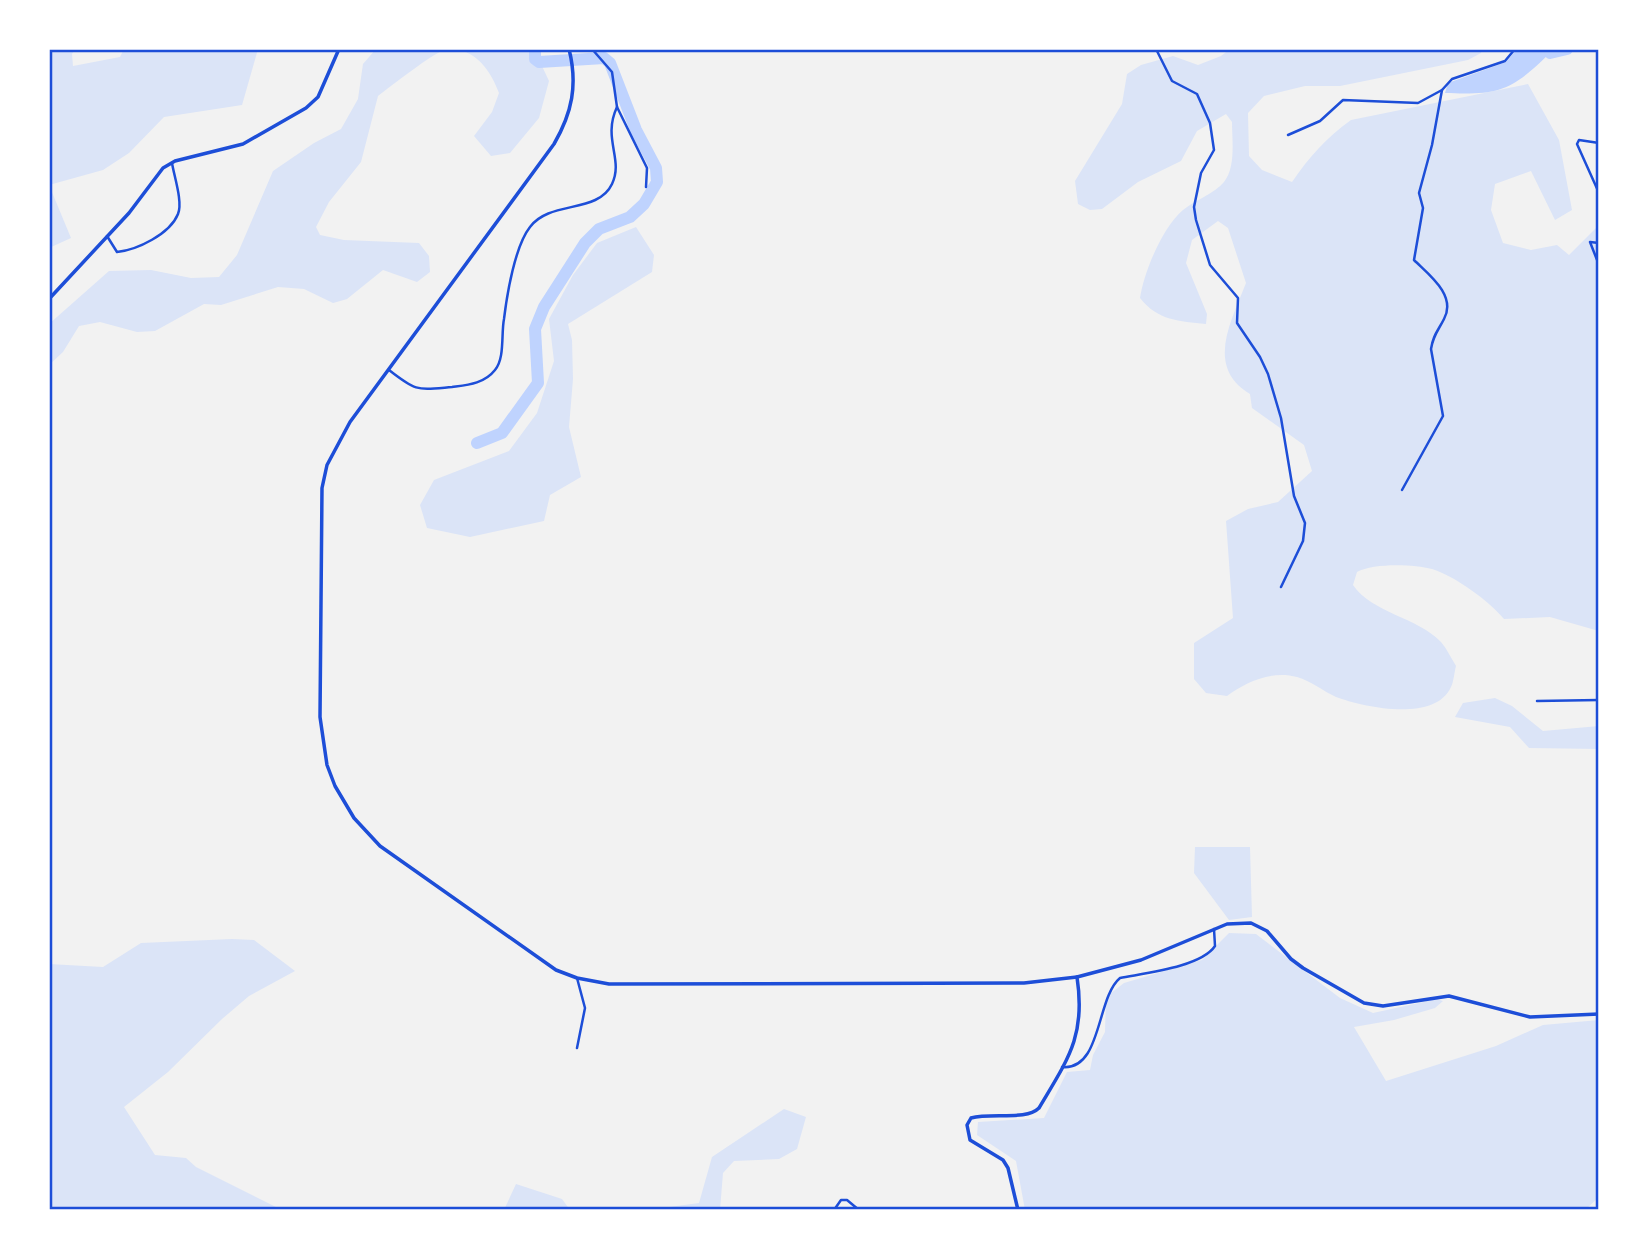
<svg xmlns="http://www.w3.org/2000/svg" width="1648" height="1259" viewBox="0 0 1648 1259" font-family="Commissioner,sans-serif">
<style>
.green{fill:#dbe4f7}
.water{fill:#bfd3fe}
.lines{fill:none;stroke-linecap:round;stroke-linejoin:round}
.river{stroke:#bfd3fe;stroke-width:12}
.minor{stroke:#1d4ed8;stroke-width:2.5}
.tertiary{stroke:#1d4ed8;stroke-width:3.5}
.neatline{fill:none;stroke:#1d4ed8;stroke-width:2.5}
</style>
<rect width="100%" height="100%" fill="#f2f2f2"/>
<g class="green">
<path d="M49,49h26l-3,5 1,12 47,-9 4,-8h134l-16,56 -78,12 -35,36 -26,17 -54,15z"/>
<path d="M376,49h158l15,32 -10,37 -29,35 -19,3 -17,-20 18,-24 7,-19c-8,-22 -25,-48 -54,-43 -11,2 -55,37 -67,46l-17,66 -32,40 -13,25 4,8 24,5 75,3 10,13 1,16 -13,10 -34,-12 -36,29 -14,4 -29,-14 -26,-2 -57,18 -17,-1 -49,27 -18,1 -37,-10 -21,4 -16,26 -14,13v-41l60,-53 42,-1 40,8 28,-1 18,-22 36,-84 41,-28 27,-14 17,-30 5,-35z"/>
<path d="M1230,49h252l-1,4 -13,7 -128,26h-35l-41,10 -16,17 1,43 13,14 30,12c17,-25 34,-44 59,-62l177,-36 31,56 13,70 -17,10 -24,-49 -36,13 -4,26 12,33 28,7 26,-5 12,10 30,-30v406l-49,-14 -46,2c-15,-18 -49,-43 -72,-50 -19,-5 -59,-6 -75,3l-4,13c19,28 64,32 88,57 6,7 10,16 15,24 -2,7 -2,15 -5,21 -16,36 -88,20 -115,10 -13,-6 -25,-16 -39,-20 -25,-7 -51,5 -70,19l-21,-3 -12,-14v-36l39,-25 -7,-97 22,-12 30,-7 34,-31 -8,-26 -52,-37 -2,-14c-45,-27 -19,-72 -4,-111l-18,-55 -10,-7 -26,19 -6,23 21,51 -1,10c-27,-3 -48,-3 -66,-26 4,-26 22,-70 43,-88 12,-10 31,-16 41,-28 12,-15 8,-42 8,-60l-6,-8 -29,17 -16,30 -43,21 -36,27 -12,1 -12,-6 -3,-23 47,-77 5,-30 14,-9 32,-9 25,9 23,-9z"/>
<path d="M49,185l22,53 -22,10z"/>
<path d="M636,227l18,28 -2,17 -84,52 4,16 1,39 -4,48 12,50 -31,18 -6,26 -74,16 -43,-9 -7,-23 14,-25 75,-29 28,-38 17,-52 -5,-42 24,-44 24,-32z"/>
<path d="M1495,698l17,8 31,25 56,-5v23l-70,-1 -19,-21 -55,-10 8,-14z"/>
<path d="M1195,847h55l2,70 -23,3 -35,-47z"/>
<path d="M1229,933l27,1 84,64 33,15 64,-14 6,2 -8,7 -41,12 -40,7 32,54 110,-35 47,-21 56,-5v177l-14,13h-560l-9,-49 -39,-26 1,-13 66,-4 23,-46 23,-2 3,-15 12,-23 1,-35 18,-14 78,-23z"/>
<path d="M232,939l22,1 41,31 -46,25 -27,23 -54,53 -44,35 31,48 31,3 10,9 86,43h-233v-246l54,3 38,-24z"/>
<path d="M784,1109l22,8 -9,32 -18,10 -45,2 -11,12 -3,37h-73l52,-7 13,-46z"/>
<path d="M516,1184l46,15 8,11h-66z"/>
</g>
<path class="water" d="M1517,49h28l5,4c-39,38 -50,42 -105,40l3,-10 58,-21z"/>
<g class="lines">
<g class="river">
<path d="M1550,53l17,-4"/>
<path d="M477,443l25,-10 36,-50 -3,-54 9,-22 41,-64 14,-14 31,-12 14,-13 13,-22 -1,-14 -20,-38 -26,-67 -6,-5 -65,4 -4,-3v-10"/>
</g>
<g class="minor">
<path d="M592,49l20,23 5,35 30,61 -1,19"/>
<path d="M1156,49l16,32 25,13 13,29 4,27 -13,23 -7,34 2,13 14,45 28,33 -1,25 23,34 8,17 13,44 13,78 11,27 -2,18 -22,46"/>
<path d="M1288,135l32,-14 23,-21 75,3 24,-13"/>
<path d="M1599,143l-20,-3 -2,4 22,49"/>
<path d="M107,236l10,16c20,-2 53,-18 61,-38 5,-12 -4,-38 -6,-51"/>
<path d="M1599,243l-9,-1 9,23"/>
<path d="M389,370c28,22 28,20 63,17 15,-2 32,-3 43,-17 10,-12 6,-36 9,-51 3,-25 11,-73 26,-92 20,-27 68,-13 82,-43 12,-25 -10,-45 5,-77"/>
<path d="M1402,490l41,-74 -12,-67c2,-14 7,-18 13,-30 13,-24 -16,-45 -30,-59l9,-52 -4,-15 13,-48 10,-55 10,-11 53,-18 10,-12"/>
<path d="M1537,701l62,-1"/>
<path d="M577,978l8,30 -8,40"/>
<path d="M1062,1067c40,4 34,-69 58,-89 25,-5 81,-11 95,-32l-1,-17"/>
<path d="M834,1210l7,-10h6l12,10"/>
<path d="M1596,1210l3,-3"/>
</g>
<g class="tertiary">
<path d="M569,49c9,36 3,64 -15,95l-204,278 -23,43 -5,23 -2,229 7,48 8,21 19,32 26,28 176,124 21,8 32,6 415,-1 53,-6"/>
<path d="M49,299l80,-86 34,-45 12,-7 68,-17 63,-36 12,-11 21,-48"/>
<path d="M1018,1210l-10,-42 -5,-8 -33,-20 -3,-15 4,-7c20,-6 55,3 68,-10 29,-49 47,-72 38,-131l64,-17 86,-36 24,-1 16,8 24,28 12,9 61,35 19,3 66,-10 81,21 69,-3"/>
</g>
</g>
<rect width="1648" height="1259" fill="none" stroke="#ffffff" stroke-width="102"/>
<rect x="51" y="51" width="1546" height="1157" class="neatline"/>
</svg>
